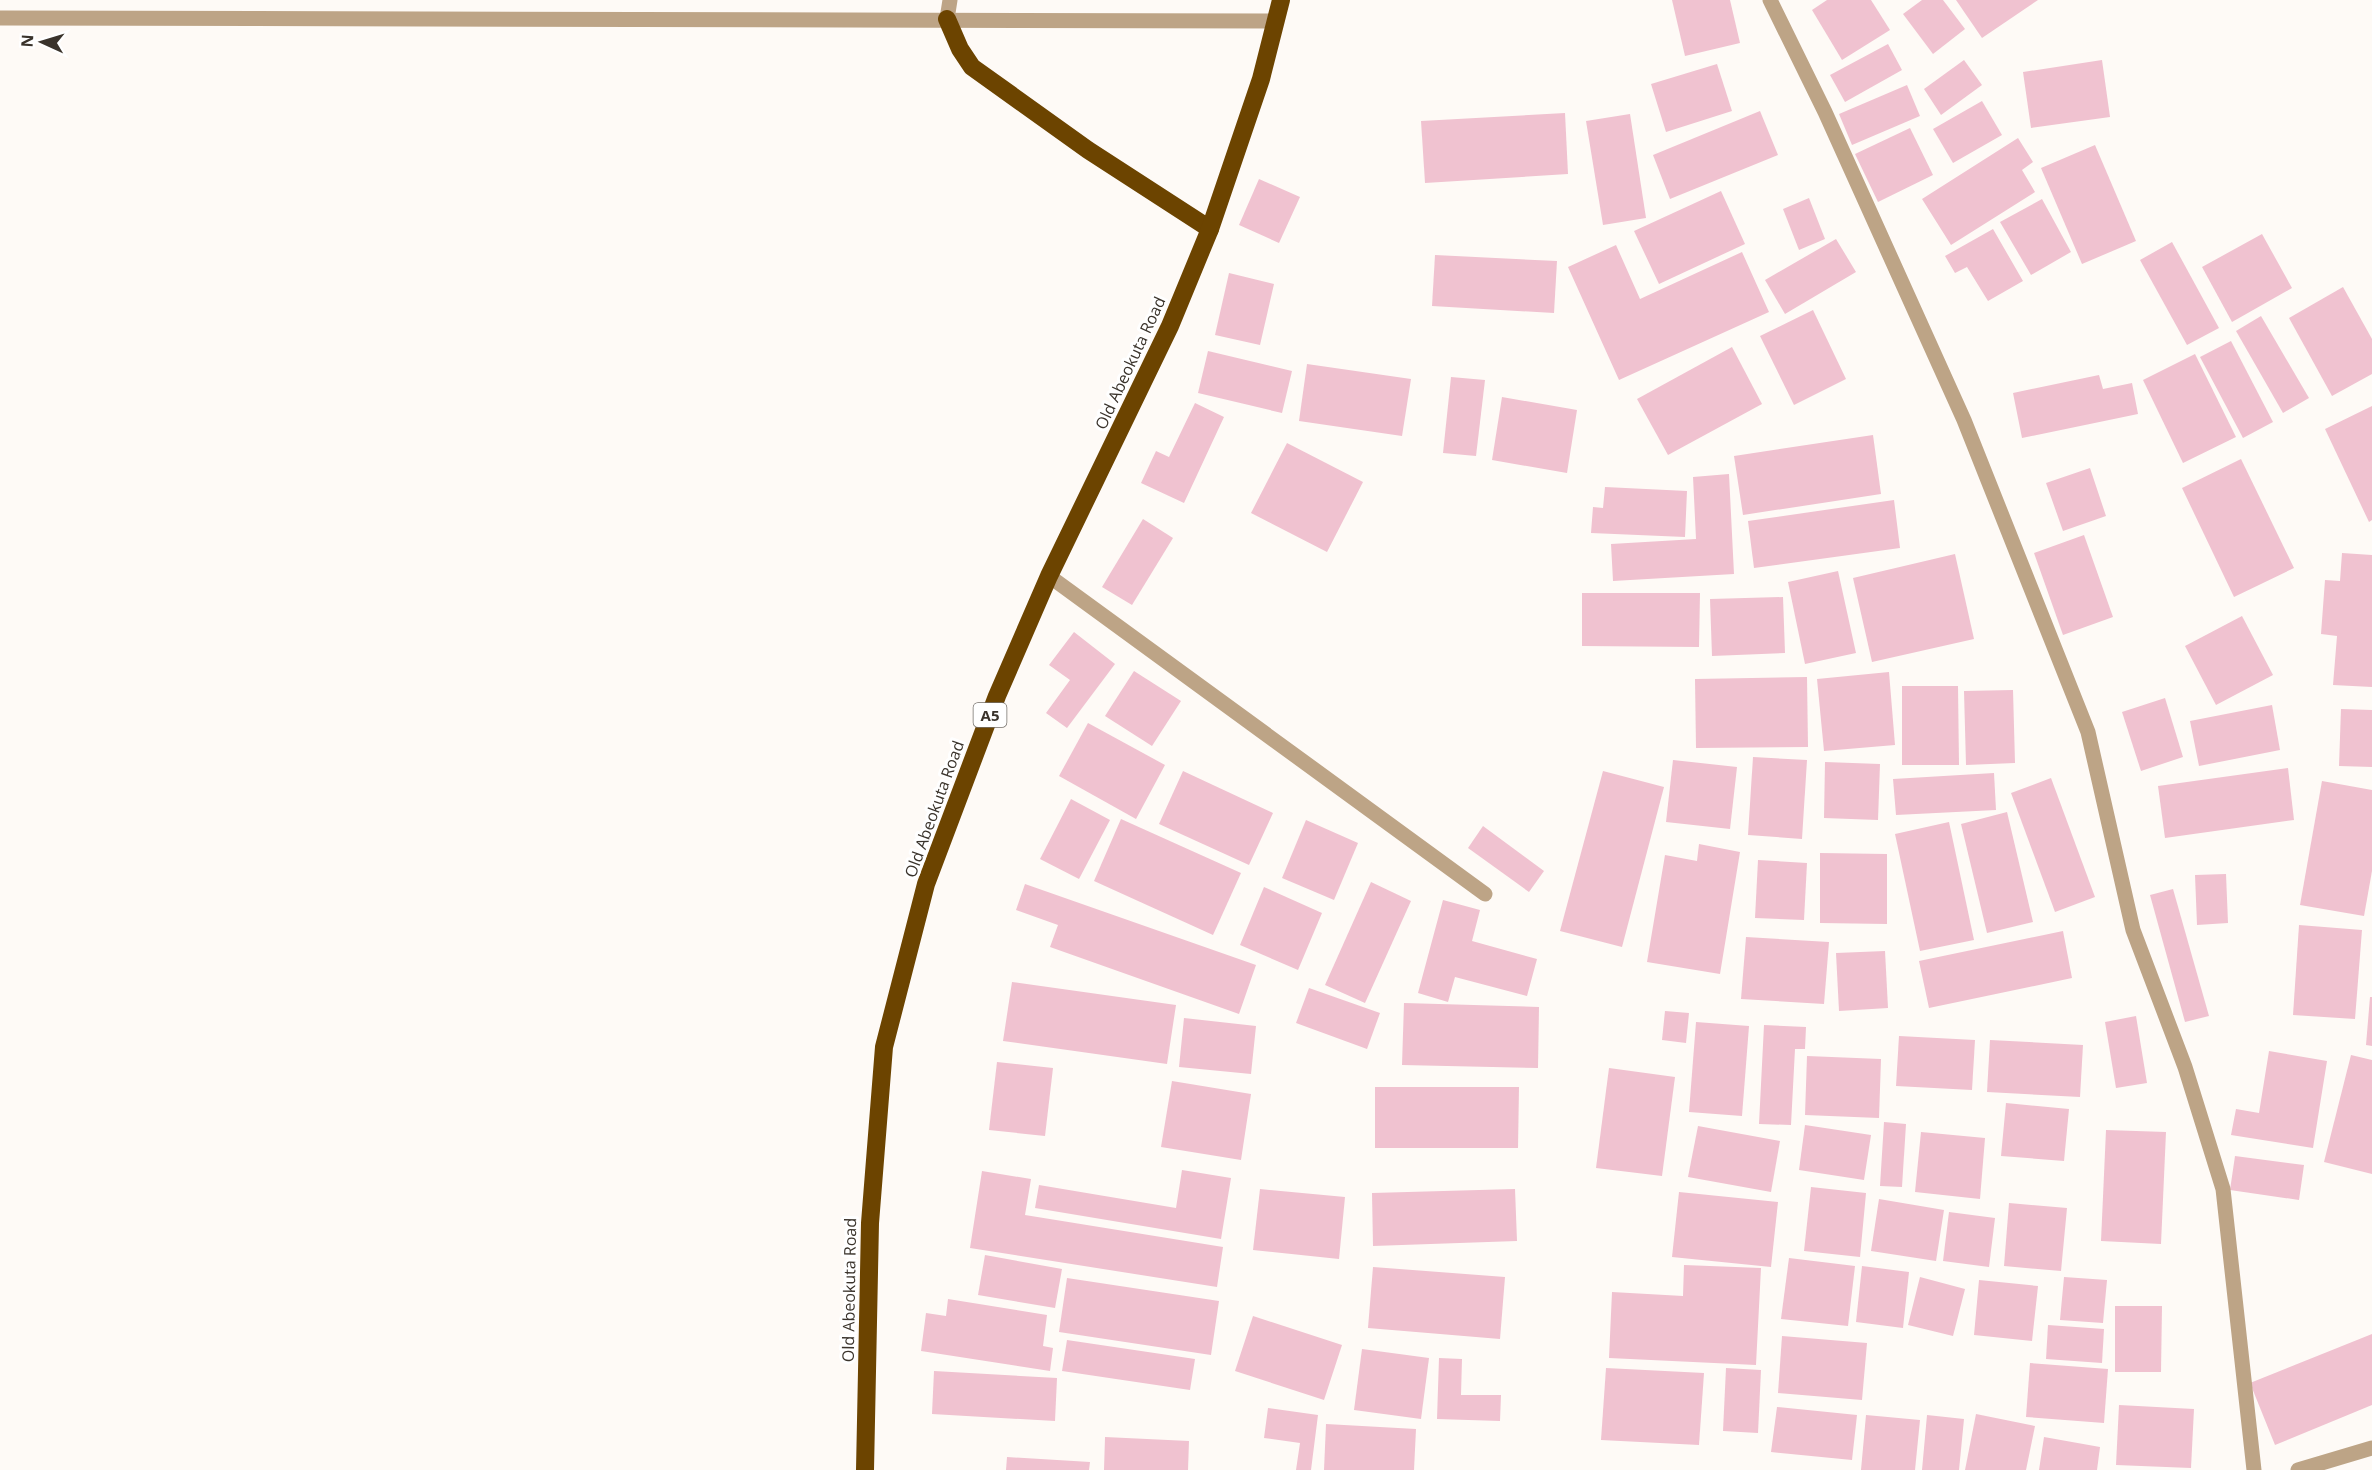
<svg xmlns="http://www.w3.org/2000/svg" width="2372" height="1470" viewBox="0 0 2372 1470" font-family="'Open Sans',sans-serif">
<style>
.building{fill:#f0c2d0}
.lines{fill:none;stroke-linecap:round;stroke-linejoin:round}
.street{stroke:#bda486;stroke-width:15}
.highway{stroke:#6c4400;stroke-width:18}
.labels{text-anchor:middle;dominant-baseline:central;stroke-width:6;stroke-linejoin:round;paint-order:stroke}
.shield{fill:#fff;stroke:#75706b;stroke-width:1.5}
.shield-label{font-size:15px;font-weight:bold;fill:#3a332b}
.street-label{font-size:16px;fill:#3a332b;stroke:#fff}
</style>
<rect width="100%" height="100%" fill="#fefaf6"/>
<g class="building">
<path d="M1672,0h58l10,43 -55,13z"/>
<path d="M1827,0h44l19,30 -48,30 -30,-50z"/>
<path d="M1922,0h21l22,29 -32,25 -30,-40z"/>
<path d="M1956,0h82l-56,38z"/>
<path d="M1888,44l14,26 -57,32 -15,-27z"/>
<path d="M1964,60l18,25 -41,30 -17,-26z"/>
<path d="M2102,60l8,57 -79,11 -8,-56z"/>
<path d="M1717,64l15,47 -66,21 -15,-48z"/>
<path d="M1907,85l13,31 -68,29 -13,-31z"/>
<path d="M1982,101l20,34 -49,28 -20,-34z"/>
<path d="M1760,111l18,44 -108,44 -17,-44z"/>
<path d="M1565,113l3,61 -143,9 -4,-62z"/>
<path d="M1630,114l16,104 -43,7 -17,-104z"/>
<path d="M1910,128l23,47 -55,27 -23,-48z"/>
<path d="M2018,138l15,24 -11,8 13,22 -84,53 -29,-46z"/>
<path d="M2095,145l41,96 -54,23 -41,-96z"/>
<path d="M1259,179l41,18 -21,46 -40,-18z"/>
<path d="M1721,191l24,53 -86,40 -25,-53z"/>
<path d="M1809,198l16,41 -26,11 -16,-41z"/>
<path d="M2042,199l29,53 -40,23 -31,-53z"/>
<path d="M1993,229l30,52 -35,20 -21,-34 -12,6 -10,-17z"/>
<path d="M2262,234l30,54 -60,34 -30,-55z"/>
<path d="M1836,239l20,33 -71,42 -20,-34z"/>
<path d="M2172,242l47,86 -32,17 -47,-85z"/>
<path d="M1616,245l24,54 102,-47 27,60 -150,68 -51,-113z"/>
<path d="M1435,255l122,6 -3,52 -122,-7z"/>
<path d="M1229,273l45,11 -14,61 -45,-10z"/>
<path d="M2343,287l29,52v35l-40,22 -43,-78z"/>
<path d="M1813,310l33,69 -52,26 -34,-69z"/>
<path d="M2261,316l48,82 -26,15 -47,-82z"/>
<path d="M2231,341l42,81 -30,16 -43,-81z"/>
<path d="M1732,347l30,57 -94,51 -31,-56z"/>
<path d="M1208,351l84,20 -10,42 -84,-20z"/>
<path d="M2195,354l41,83 -53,26 -40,-83z"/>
<path d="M1307,364l104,15 -9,57 -103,-15z"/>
<path d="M2099,375l4,14 29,-6 6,31 -116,24 -9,-45z"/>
<path d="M1451,377l34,3 -9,76 -33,-3z"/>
<path d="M1502,397l75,13 -10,63 -75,-13z"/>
<path d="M1195,403l29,14 -40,86 -43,-20 15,-32 13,6z"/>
<path d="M2372,406v114l-3,2 -44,-93z"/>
<path d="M1873,435l8,59 -138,21 -9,-59z"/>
<path d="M1287,443l76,39 -36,70 -76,-39z"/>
<path d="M2241,459l53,109 -60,29 -52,-109z"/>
<path d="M2090,468l16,48 -43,15 -17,-48z"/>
<path d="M1729,474l5,100 -121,7 -2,-37 85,-5 -3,-62z"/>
<path d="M1605,487l82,4 -2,46 -94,-4 2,-26 10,1z"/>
<path d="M1894,500l6,48 -146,20 -6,-47z"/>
<path d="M1143,519l30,19 -41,67 -30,-18z"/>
<path d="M2084,535l29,82 -50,18 -29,-82z"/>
<path d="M2342,553l30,2v132l-39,-2 4,-49 -16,-2 4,-54 15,1z"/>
<path d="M1955,554l19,85 -102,23 -19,-84z"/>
<path d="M1838,571l18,82 -51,11 -17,-82z"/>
<path d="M1582,593h118l-1,54 -117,-1z"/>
<path d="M1783,597l2,56 -73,3 -2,-57z"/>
<path d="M2242,616l31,59 -57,30 -31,-59z"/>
<path d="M1074,632l41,32 -48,64 -21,-15 24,-33 -21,-15z"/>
<path d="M1134,671l47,30 -29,45 -47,-30z"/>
<path d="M1889,672l6,73 -71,6 -7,-72z"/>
<path d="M1807,677l1,70 -112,1 -1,-69z"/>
<path d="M1902,686h56l1,79h-57z"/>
<path d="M2013,690l2,73 -49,2 -2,-74z"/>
<path d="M2165,698l18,59 -42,14 -19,-59z"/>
<path d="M2272,705l8,45 -81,16 -9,-45z"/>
<path d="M2341,709l31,1v57l-33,-1z"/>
<path d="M1088,723l77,42 -29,54 -77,-43z"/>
<path d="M1753,757l54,3 -5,79 -54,-4z"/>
<path d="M1673,760l64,7 -7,62 -64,-7z"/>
<path d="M1825,762l55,2 -2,56 -54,-2z"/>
<path d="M2288,768l6,52 -129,18 -7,-52z"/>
<path d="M1183,771l90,42 -24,52 -90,-41z"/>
<path d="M1603,771l61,16 -42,160 -62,-16z"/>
<path d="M1994,773l2,37 -100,5 -3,-36z"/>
<path d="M2051,778l44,119 -40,15 -44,-119z"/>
<path d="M2322,781l50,9v81l-8,45 -64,-11z"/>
<path d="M1071,799l39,21 -31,59 -39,-20z"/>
<path d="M2007,812l26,110 -46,11 -26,-109z"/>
<path d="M1121,819l120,54 -28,62 -119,-54z"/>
<path d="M1306,820l52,23 -24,57 -52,-22z"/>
<path d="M1949,822l25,118 -54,11 -25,-117z"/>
<path d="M1483,826l61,45 -15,21 -61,-44z"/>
<path d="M1699,844l41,8 -20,122 -73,-12 18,-107 32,6z"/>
<path d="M1820,853l67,1v70l-67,-1z"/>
<path d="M1758,860l49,3 -3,57 -49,-2z"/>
<path d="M2226,874l2,49 -31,2 -2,-50z"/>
<path d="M1371,882l40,19 -46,102 -40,-18z"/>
<path d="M1025,884l231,81 -17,49 -189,-67 8,-22 -42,-15z"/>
<path d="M1264,887l58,26 -24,57 -58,-25z"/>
<path d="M2173,889l36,127 -24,6 -35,-127z"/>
<path d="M1443,900l37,10 -8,31 65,18 -10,37 -72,-19 -7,25 -30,-9z"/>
<path d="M2299,925l63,5 -7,89 -62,-4z"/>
<path d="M2063,931l9,47 -143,30 -10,-47z"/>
<path d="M1746,937l83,5 -5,62 -83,-5z"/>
<path d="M1885,951l3,57 -49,3 -3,-58z"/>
<path d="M1012,982l164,23 -9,59 -164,-23z"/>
<path d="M1309,988l71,25 -13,36 -71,-26z"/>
<path d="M2370,997h2v49l-6,-1z"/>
<path d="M1404,1003l135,4 -1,61 -136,-3z"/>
<path d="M1665,1011l24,2 -3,30 -24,-3z"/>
<path d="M2136,1016l11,67 -31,5 -11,-66z"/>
<path d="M1184,1018l72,8 -5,48 -72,-7z"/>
<path d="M1696,1022l53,4 -7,90 -53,-4z"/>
<path d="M1764,1025l42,2 -1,22h-10l-4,76 -32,-1z"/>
<path d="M1899,1036l76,4 -3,50 -76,-4z"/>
<path d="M1990,1040l93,5 -3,52 -93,-5z"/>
<path d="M2269,1051l58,10 -14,87 -82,-13 5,-26 23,4z"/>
<path d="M2351,1055l21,5v114l-48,-12z"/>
<path d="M1807,1056l74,3 -2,59 -74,-3z"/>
<path d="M997,1062l56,6 -8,68 -56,-6z"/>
<path d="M1609,1068l66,9 -13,99 -66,-8z"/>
<path d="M1172,1081l79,13 -10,66 -80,-13z"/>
<path d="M1375,1087h144l-1,61h-143z"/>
<path d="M2006,1103l63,6 -5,52 -63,-5z"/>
<path d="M1884,1122l22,2 -4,63 -22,-1z"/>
<path d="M1805,1125l66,10 -7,45 -65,-10z"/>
<path d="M1698,1126l82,15 -9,51 -83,-15z"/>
<path d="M2106,1130l60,2 -5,112 -60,-3z"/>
<path d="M1921,1132l64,6 -5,61 -65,-7z"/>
<path d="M2235,1156l69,9 -5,35 -69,-10z"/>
<path d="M1182,1170l49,8 -10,61 -186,-31 4,-23 137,23z"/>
<path d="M982,1171l49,8 -6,36 198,32 -6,40 -247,-39z"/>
<path d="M1811,1187l55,6 -6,64 -56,-6z"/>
<path d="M1260,1189l85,8 -6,62 -86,-9z"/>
<path d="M1515,1189l2,52 -144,5 -1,-53z"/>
<path d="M1679,1192l99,10 -7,65 -99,-10z"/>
<path d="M1879,1199l65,11 -8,51 -65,-10z"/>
<path d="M2009,1203l58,5 -6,63 -57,-5z"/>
<path d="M1949,1212l46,6 -6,49 -46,-6z"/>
<path d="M985,1255l77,14 -7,39 -77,-13z"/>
<path d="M1789,1258l66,8 -7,60 -67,-7z"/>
<path d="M1684,1265l77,3 -5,97 -147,-7 3,-66 71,4z"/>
<path d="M1862,1266l47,6 -6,56 -47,-6z"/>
<path d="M1373,1267l132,10 -5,62 -132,-11z"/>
<path d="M1920,1277l45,12 -12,47 -45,-11z"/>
<path d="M2064,1277l43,3 -4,43 -43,-3z"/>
<path d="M1067,1278l152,23 -8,54 -152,-23z"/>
<path d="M1979,1280l59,6 -6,55 -58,-6z"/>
<path d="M948,1299l99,16 -4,31 10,2 -3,23 -129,-20 5,-38 20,3z"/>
<path d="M2115,1306h47l-1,66h-46z"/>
<path d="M1253,1316l89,29 -18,55 -89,-29z"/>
<path d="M2048,1325l56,4 -2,34 -56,-4z"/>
<path d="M2372,1334v71l-97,40 -25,-62z"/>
<path d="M1782,1336l85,7 -5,57 -84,-7z"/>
<path d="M1067,1340l128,19 -5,31 -128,-19z"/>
<path d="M1362,1349l67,9 -8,61 -67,-9z"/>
<path d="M1439,1358l23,1 -1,36h40l-1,26 -63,-2z"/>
<path d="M2030,1363l78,6 -4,54 -78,-6z"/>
<path d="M1606,1368l98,5 -5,72 -98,-5z"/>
<path d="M1726,1368l35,2 -3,63 -35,-2z"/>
<path d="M934,1371l123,7 -2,43 -123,-7z"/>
<path d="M2119,1405l75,4 -3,59 -75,-3z"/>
<path d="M1777,1407l80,8 -5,45 -81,-8z"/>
<path d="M1268,1408l50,7 -7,55h-15l4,-27 -36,-5z"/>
<path d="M1976,1414l59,12 -9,44h-61z"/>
<path d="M1866,1415l54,5 -5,50h-54z"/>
<path d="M1927,1415l37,4 -5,51h-37z"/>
<path d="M1326,1424l90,5 -2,41h-90z"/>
<path d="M1105,1437l84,4 -1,29h-84z"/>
<path d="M2044,1437l56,10 -3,23h-58z"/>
<path d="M1007,1457l83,5 -1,8h-83z"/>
</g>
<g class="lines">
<g class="street">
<path d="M1770,0l55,112 139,308 124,312 45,198 52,137 38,122 31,281"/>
<path d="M0,18l1275,3"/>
<path d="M947,19l3,-19"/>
<path d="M1049,576l436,318"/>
<path d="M2298,1470l74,-22"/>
</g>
<g class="highway">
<path d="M947,19l13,30 12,18 116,83 122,79"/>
<path d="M865,1470l5,-247 14,-176 42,-163 71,-188 52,-120 121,-250 40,-97 51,-150 20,-79"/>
</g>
</g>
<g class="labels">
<rect class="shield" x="973.5" y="703" width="33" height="24" rx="4.5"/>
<g class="shield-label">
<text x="990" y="715">A5</text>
</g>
<g class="street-label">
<text transform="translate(1130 363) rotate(-65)">Old Abeokuta Road</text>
<text transform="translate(934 809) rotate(-70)">Old Abeokuta Road</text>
<text transform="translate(849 1290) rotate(-89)">Old Abeokuta Road</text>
</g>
</g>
<g transform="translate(42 42) rotate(274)" stroke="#ffffff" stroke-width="4.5" paint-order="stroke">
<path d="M0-4.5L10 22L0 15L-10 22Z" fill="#3a332b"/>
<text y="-9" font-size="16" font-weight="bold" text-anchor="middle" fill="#3a332b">N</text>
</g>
</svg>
